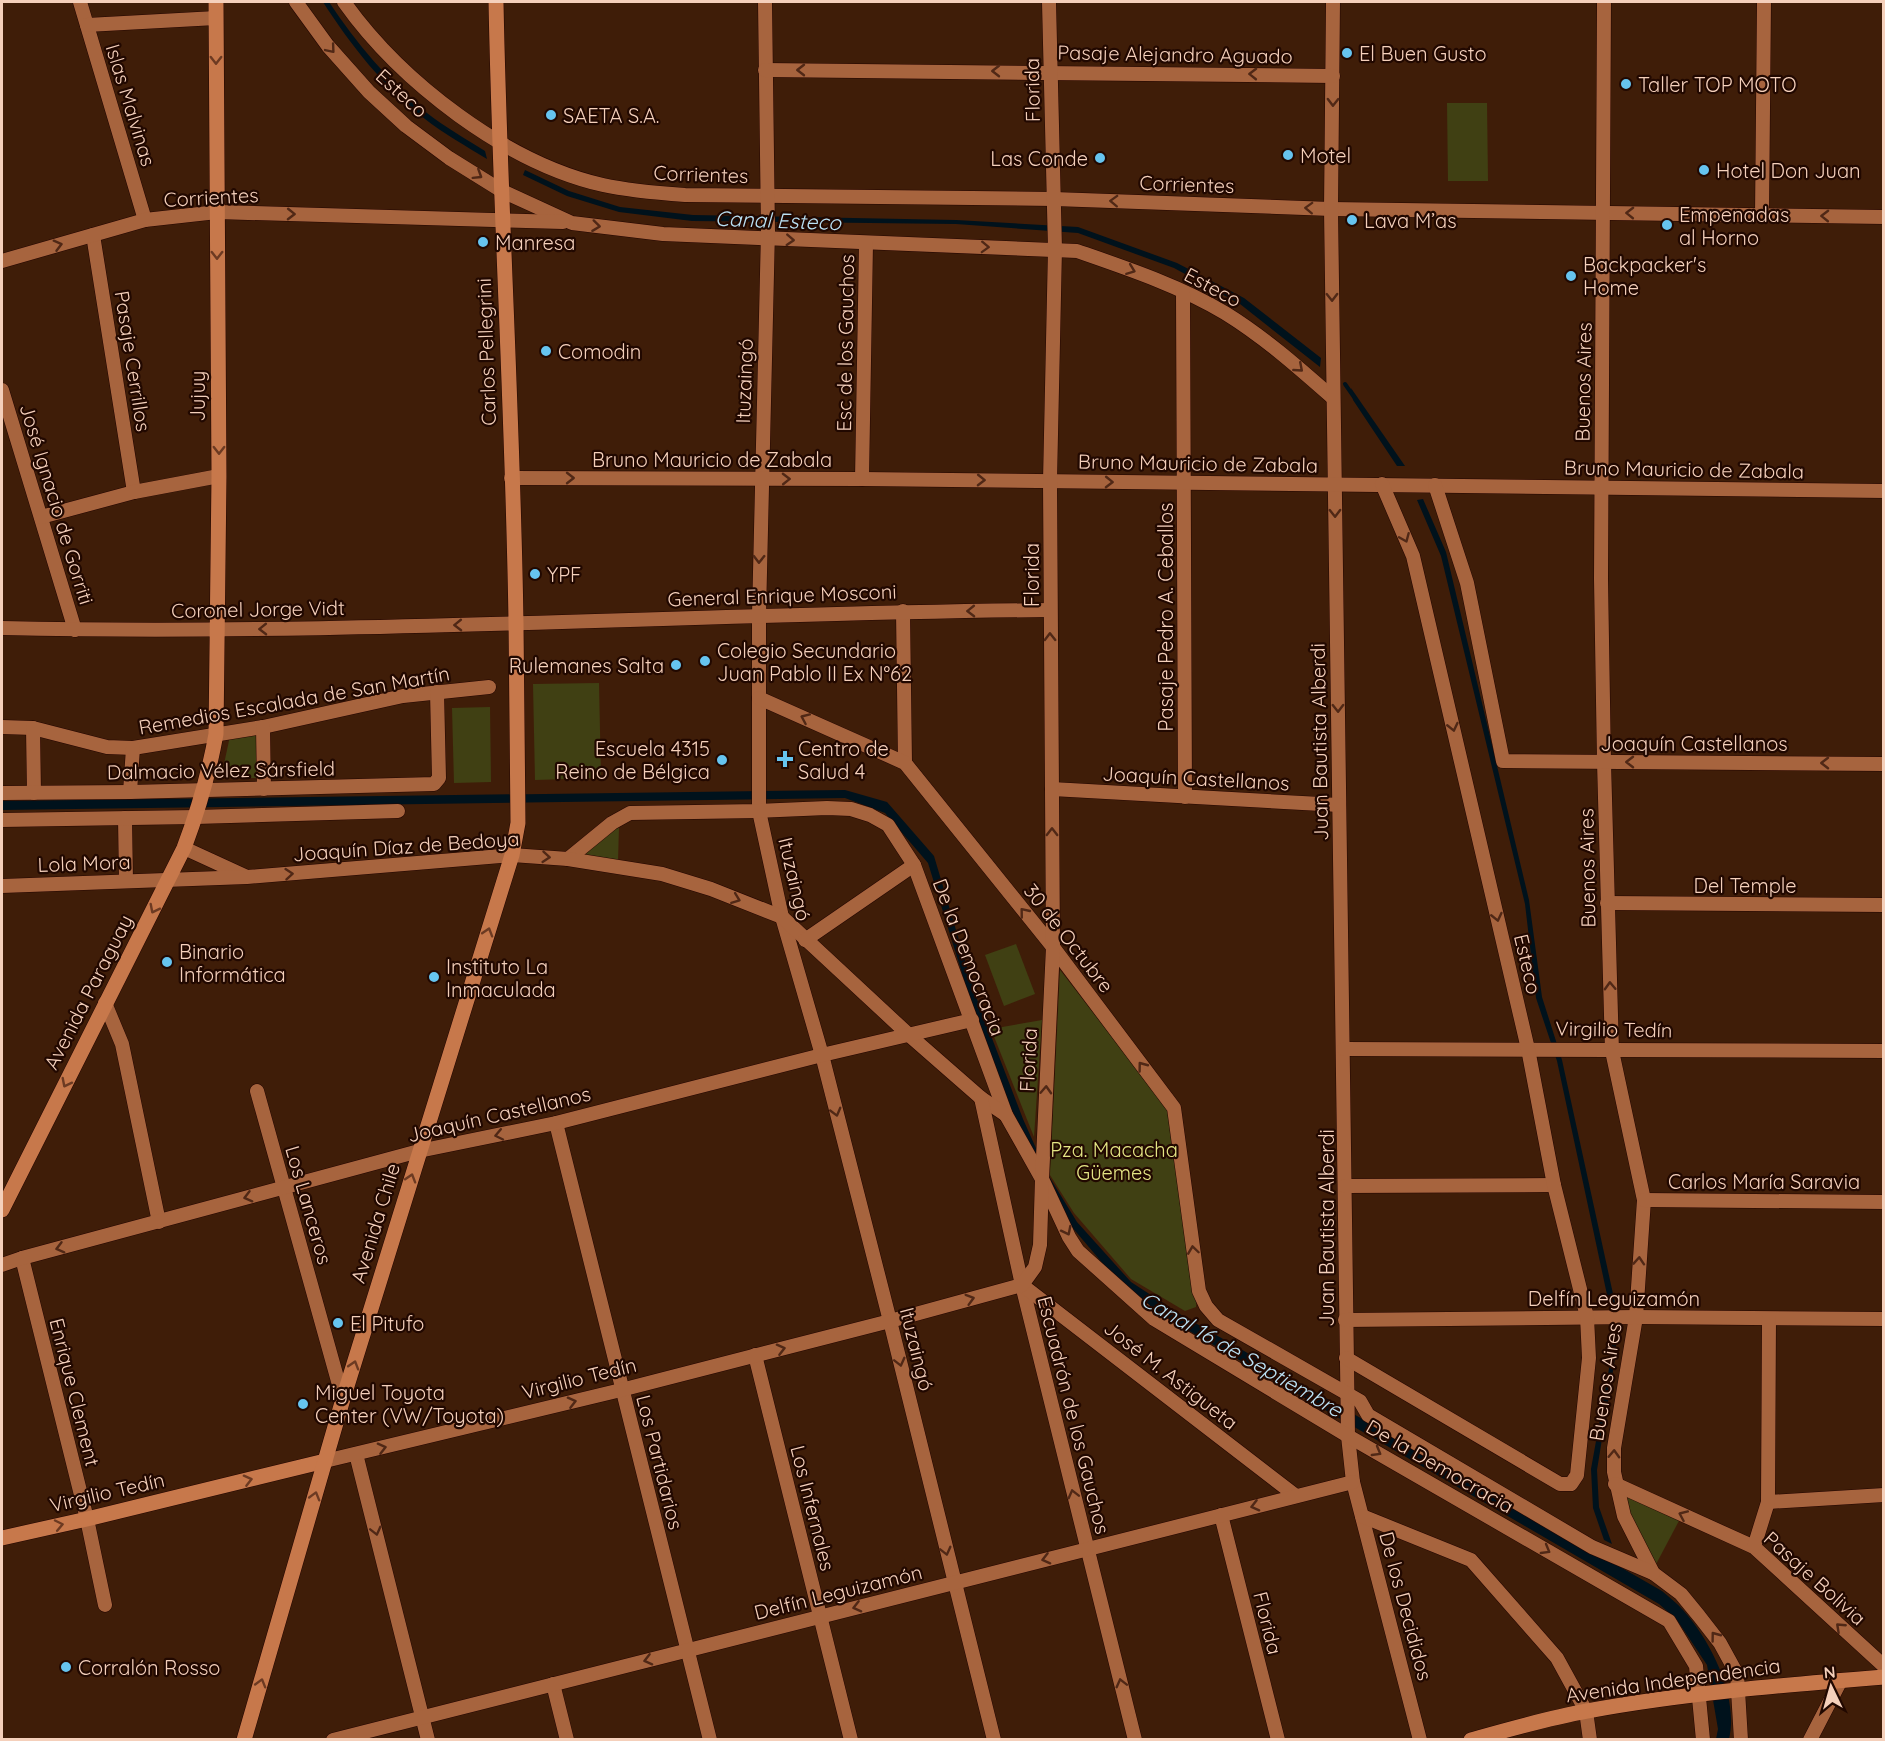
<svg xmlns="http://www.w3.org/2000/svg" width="1885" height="1741" viewBox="0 0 1885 1741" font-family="Quicksand,sans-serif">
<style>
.green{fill:#404013}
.water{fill:#00121c}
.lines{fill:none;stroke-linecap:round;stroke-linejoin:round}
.stream{stroke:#00121c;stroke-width:4}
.minor-casing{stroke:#240500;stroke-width:15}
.major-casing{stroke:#240500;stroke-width:16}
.minor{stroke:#a7643e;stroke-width:14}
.major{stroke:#c7784b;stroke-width:15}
.oneway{stroke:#502816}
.oneway2{stroke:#6c3a22}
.poi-dot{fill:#66c4ef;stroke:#210800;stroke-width:2}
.labels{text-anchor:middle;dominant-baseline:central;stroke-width:4.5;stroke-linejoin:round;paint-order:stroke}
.poi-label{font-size:20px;fill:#f5d0bb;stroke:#210800;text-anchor:start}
.street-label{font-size:20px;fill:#f5d0bb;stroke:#210800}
.park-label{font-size:20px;fill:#e4e684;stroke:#210800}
.water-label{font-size:21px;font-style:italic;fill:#bbe2f5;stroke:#210800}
</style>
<rect width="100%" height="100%" fill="#3f1d08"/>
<g class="green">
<path d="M1447,103h40l1,78h-40z"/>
<path d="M599,683l2,95 -66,2 -2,-96z"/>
<path d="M490,707l1,75 -37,1 -2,-75z"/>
<path d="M256,733l1,45h-36l9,-42z"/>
<path d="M619,827l-1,34 -40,-5 4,-3z"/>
<path d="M1016,944l19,50 -31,12 -19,-51z"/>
<path d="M1060,970l100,129 9,8 28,187 -1,13 -11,4 -54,-32 -57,-66 -24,-38z"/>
<path d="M1042,1020l-8,117 -43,-108z"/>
<path d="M1619,1489l62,28 -27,51z"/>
</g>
<g class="water">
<path d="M323,2h6c27,41 60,80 98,111 18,14 39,26 58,38l2,8c-21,-13 -43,-25 -62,-40 -41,-31 -75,-75 -102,-117z"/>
<path d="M525,170l44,21 51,16 73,8 263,5 122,7 99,36 67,35 77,60 -1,9 -80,-63 -66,-36 -96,-35 -122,-9 -264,-3 -73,-9 -52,-16 -44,-21z"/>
<path d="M1351,388l54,78h-8l-44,-66z"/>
<path d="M1423,499l23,53 83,348 13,97 20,63 53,243 -6,1 -52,-243 -21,-63 -11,-94 -84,-348 -24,-56z"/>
<path d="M845,790l42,12 47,54 41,138 48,125 24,54 30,49 54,60 52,34 479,275c7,6 15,12 21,19 28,31 56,87 46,129h-13l2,-10 -11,-64 -30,-45 -18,-16 -480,-279 -52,-33 -56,-66 -54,-101 -48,-129 -41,-133 -43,-50 -40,-15 -843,12v-9z"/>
<path d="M1616,1333v19l-19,118 2,37 13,37 -8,-4 -11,-32 -2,-39 21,-117v-18z"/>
</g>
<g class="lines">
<path class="stream" d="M1345,384l9,13"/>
<g class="minor-casing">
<g id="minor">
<path d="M80,2l65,218"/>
<path d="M296,2l32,44 41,46 37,34 43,32 53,33 70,32 91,11 414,17c49,17 103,35 148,62 39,24 74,55 108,85"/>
<path d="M344,2c57,80 162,161 259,183 27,6 54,8 82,10l369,4 277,10 553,8"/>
<path d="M765,2l3,229 -9,384v196l23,106 40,138 68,266 104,419"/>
<path d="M1333,2l-2,207 17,1227 5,46 67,258"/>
<path d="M1604,2l-3,577 3,183 8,289 32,149 -8,117 -22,131v24l10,44 29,57 28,21 18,22 21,27 17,31 4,66"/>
<path d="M87,25l129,-7"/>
<path d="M765,70l568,6"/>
<path d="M1762,215l2,-213"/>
<path d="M93,235l41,257"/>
<path d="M2,261l143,-41 72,-8 346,10"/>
<path d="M1183,293l2,504"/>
<path d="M2,390l73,240"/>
<path d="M511,478l351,1 1022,12"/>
<path d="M862,479l4,-235"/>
<path d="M1435,485l32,98 36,178 381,3"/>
<path d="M41,517l93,-25 85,-16"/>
<path d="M903,611l2,152"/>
<path d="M2,628c349,8 698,-15 1048,-18"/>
<path d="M759,698l146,65 148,184 121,161 25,183 7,15 12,14 128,73 14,8 8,14 224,132 61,26"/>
<path d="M2,727l31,1 74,19 26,1 130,-21 140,-31 86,-9"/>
<path d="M263,727l1,62"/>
<path d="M33,728l1,65"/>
<path d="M1052,789l287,16"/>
<path d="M130,792l3,-44"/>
<path d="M2,793l128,-1 304,-8 5,-6 -2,-86"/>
<path d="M125,818l1,63"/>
<path d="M2,820l194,-3 202,-6"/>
<path d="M184,848l61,28"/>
<path d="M568,859l44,-36 18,-10 129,-2 68,-3 24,1 19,6 18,10 26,40 92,250 36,64 27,58 9,14 76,68 194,117 321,185 27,45 7,74"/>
<path d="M2,886l245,-9 265,-22 56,4 94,15 49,15 71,28 127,118 72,63 25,17"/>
<path d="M1607,903l277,2"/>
<path d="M805,940l109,-75"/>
<path d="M105,1003l17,41 37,178"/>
<path d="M1344,1049l540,2"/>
<path d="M257,1091l86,308"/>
<path d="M981,1098l41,187 113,455"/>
<path d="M556,1123l154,617"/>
<path d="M1345,1186l209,-1"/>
<path d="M1644,1200l240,2"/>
<path d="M22,1258l65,261 18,86"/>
<path d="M2,1265l20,-7 397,-107 137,-28 266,-68 150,-35"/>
<path d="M1022,1285l274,211"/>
<path d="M1345,1320l291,-3 248,2"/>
<path d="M755,1355l96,385"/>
<path d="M1346,1358l214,126h11l6,-9 12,-117 -2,-41 -33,-132 -26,-136 -115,-493 -31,-72"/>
<path d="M356,1454l72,286"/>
<path d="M325,1461l296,-71 269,-69 132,-36 13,-18 5,-22 2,-66 11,-232 -3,-466 5,-232 -6,-247"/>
<path d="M1615,1484l139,63 130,119"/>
<path d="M1768,1502l116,-7"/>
<path d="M1221,1515l57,225"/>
<path d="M1362,1516l109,44 86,98 29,53 4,29"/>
<path d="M1754,1547l14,-45 1,-183"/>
<path d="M553,1684l14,56"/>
<path d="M333,1740l1020,-258"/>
<path d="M1810,1740l31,-60"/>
</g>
</g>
<g class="major-casing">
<g id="major">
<path d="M2,1210l182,-362c14,-37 25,-75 32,-114l3,-258 -3,-474"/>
<path d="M2,1538l85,-19 238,-58"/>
<path d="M244,1740l99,-341 169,-544 6,-32c-1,-67 -1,-133 -2,-200 -3,-207 -16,-414 -20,-621"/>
<path d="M1471,1740c39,-11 77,-22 116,-29 98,-18 197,-26 297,-34"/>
</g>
</g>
<use href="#minor" class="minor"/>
<use href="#major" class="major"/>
</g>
<defs><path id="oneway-chevron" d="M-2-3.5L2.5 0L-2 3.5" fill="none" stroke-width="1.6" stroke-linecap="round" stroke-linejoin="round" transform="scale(1.5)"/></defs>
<g class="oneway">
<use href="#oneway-chevron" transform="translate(331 49) rotate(50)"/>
<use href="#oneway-chevron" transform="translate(801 70) rotate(-180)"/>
<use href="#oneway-chevron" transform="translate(996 71) rotate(-180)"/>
<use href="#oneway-chevron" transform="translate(1253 74) rotate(-179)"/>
<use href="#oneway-chevron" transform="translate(1333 102) rotate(91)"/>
<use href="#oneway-chevron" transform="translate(478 175) rotate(32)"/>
<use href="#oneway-chevron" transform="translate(1114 201) rotate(-178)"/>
<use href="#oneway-chevron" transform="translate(1309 208) rotate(-178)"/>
<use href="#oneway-chevron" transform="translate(1630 213) rotate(-179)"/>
<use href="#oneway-chevron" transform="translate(291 214) rotate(1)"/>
<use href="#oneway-chevron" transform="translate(1825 216) rotate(-179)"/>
<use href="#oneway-chevron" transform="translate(596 226) rotate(7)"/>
<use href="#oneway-chevron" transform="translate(790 240) rotate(3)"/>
<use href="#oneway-chevron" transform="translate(58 245) rotate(-15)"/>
<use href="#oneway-chevron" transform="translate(985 247) rotate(2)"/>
<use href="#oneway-chevron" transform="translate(1131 270) rotate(21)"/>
<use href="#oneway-chevron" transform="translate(1332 297) rotate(89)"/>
<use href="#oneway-chevron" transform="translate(1299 368) rotate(41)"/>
<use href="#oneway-chevron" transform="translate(570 478)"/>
<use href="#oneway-chevron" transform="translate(786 479) rotate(-1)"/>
<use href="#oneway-chevron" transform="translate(981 480) rotate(1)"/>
<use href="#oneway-chevron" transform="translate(1109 482) rotate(1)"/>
<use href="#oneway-chevron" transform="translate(1335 513) rotate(89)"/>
<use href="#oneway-chevron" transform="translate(1405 538) rotate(67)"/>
<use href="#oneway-chevron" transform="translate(759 559) rotate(91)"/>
<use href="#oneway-chevron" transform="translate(971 611) rotate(179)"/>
<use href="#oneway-chevron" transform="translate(458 625) rotate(179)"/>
<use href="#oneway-chevron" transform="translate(263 629) rotate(179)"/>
<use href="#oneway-chevron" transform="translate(1050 637) rotate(-91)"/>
<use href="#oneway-chevron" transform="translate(1338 708) rotate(89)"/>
<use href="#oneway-chevron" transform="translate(805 718) rotate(-156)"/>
<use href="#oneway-chevron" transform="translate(1453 727) rotate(77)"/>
<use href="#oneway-chevron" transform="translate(1630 762) rotate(-180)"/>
<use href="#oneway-chevron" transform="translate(1825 763) rotate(-180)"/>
<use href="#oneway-chevron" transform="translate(1052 832) rotate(-90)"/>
<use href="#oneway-chevron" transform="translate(546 857) rotate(5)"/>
<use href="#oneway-chevron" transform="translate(289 874) rotate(-5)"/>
<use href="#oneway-chevron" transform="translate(736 899) rotate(21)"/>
<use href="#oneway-chevron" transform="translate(1024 912) rotate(-129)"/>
<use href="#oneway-chevron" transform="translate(1497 917) rotate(77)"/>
<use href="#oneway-chevron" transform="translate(1610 986) rotate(-92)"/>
<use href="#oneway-chevron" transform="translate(1142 1066) rotate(-127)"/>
<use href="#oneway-chevron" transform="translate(1046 1090) rotate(-87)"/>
<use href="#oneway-chevron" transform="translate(836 1112) rotate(75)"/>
<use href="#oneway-chevron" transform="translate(499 1135) rotate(168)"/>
<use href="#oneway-chevron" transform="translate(248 1197) rotate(165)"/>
<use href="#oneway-chevron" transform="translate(1067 1231) rotate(63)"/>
<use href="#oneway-chevron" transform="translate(60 1248) rotate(165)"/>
<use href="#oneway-chevron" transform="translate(1193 1250) rotate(-98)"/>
<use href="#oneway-chevron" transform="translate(1639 1261) rotate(-86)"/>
<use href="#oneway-chevron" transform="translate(970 1299) rotate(-16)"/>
<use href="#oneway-chevron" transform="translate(781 1349) rotate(-14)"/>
<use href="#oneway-chevron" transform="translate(900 1362) rotate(76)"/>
<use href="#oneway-chevron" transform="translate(572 1402) rotate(-14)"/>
<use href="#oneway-chevron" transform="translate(382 1448) rotate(-14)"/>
<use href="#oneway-chevron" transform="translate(1377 1452) rotate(30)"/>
<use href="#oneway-chevron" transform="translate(1614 1454) rotate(-88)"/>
<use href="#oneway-chevron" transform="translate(1073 1494) rotate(-104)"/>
<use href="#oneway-chevron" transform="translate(1255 1506) rotate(166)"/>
<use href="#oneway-chevron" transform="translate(1683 1515) rotate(-156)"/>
<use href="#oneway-chevron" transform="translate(376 1531) rotate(76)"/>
<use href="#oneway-chevron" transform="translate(1546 1550) rotate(30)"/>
<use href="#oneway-chevron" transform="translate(946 1551) rotate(76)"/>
<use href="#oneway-chevron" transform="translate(1046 1559) rotate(166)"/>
<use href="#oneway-chevron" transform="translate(857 1607) rotate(166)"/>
<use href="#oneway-chevron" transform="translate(1840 1627) rotate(-137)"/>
<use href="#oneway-chevron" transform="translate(1715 1636) rotate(-127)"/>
<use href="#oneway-chevron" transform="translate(648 1660) rotate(166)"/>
<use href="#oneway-chevron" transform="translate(1121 1683) rotate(-104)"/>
</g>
<g class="oneway2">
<use href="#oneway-chevron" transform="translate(216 60) rotate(90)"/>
<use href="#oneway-chevron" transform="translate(217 255) rotate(90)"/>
<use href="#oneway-chevron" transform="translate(219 450) rotate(90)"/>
<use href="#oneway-chevron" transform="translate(154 909) rotate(117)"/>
<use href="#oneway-chevron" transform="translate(488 932) rotate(-73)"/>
<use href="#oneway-chevron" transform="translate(66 1083) rotate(117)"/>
<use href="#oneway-chevron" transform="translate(411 1178) rotate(-73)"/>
<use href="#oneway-chevron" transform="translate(354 1365) rotate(-73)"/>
<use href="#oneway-chevron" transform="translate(248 1480) rotate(-14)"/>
<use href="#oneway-chevron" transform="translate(315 1496) rotate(-74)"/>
<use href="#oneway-chevron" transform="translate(59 1525) rotate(-12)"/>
<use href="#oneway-chevron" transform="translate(261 1683) rotate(-74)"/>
</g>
<g class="poi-dot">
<circle cx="1347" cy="53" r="6"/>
<circle cx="1626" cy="84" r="6"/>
<circle cx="551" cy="115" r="6"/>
<circle cx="1288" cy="155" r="6"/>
<circle cx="1100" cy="158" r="6"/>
<circle cx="1704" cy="170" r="6"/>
<circle cx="1352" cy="220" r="6"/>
<circle cx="1667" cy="225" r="6"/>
<circle cx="483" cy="242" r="6"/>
<circle cx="1571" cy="276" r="6"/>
<circle cx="546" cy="351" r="6"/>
<circle cx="535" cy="574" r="6"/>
<circle cx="705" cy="661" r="6"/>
<circle cx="676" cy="665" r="6"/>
<path d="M782 750h6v6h6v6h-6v6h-6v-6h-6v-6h6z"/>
<circle cx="722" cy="760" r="6"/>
<circle cx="167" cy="962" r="6"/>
<circle cx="434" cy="977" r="6"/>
<circle cx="338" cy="1323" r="6"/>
<circle cx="303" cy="1404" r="6"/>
<circle cx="66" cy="1667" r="6"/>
</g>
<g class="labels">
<g class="poi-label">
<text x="1359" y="53">El Buen Gusto</text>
<text x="1638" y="84">Taller TOP MOTO</text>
<text x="563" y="115">SAETA S.A.</text>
<text x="1300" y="155">Motel</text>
<text x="1088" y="158" text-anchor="end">Las Conde</text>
<text x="1716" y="170">Hotel Don Juan</text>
<text x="1679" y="214">Empenadas<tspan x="1679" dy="23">al Horno</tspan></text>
<text x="1364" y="220">Lava M’as</text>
<text x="495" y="242">Manresa</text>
<text x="1583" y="264">Backpacker's<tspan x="1583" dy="23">Home</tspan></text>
<text x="558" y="351">Comodin</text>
<text x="547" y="574">YPF</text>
<text x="717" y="650">Colegio Secundario<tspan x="717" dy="23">Juan Pablo II Ex N°62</tspan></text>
<text x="664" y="665" text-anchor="end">Rulemanes Salta</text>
<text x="710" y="748" text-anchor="end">Escuela 4315<tspan x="710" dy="23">Reino de Bélgica</tspan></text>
<text x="798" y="748">Centro de<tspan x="798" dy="23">Salud 4</tspan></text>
<text x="179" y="951">Binario<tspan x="179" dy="23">Informática</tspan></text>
<text x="446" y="966">Instituto La<tspan x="446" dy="23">Inmaculada</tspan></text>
<text x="350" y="1323">El Pitufo</text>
<text x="315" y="1392">Miguel Toyota<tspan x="315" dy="23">Center (VW/Toyota)</tspan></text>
<text x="78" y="1667">Corralón Rosso</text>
</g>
<g class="street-label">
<text transform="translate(1175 54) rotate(1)">Pasaje Alejandro Aguado</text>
<text transform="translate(1032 90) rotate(-91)">Florida</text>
<text transform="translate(402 93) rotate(42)">Esteco</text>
<text transform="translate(131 105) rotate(73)">Islas Malvinas</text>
<text transform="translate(701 174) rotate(2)">Corrientes</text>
<text transform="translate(1187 184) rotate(2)">Corrientes</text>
<text transform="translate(211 197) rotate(-3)">Corrientes</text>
<text transform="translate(1213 287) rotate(28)">Esteco</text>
<text transform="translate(845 343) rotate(-89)">Esc de los Gauchos</text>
<text transform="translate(486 352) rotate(-92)">Carlos Pellegrini</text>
<text transform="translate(133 361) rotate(81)">Pasaje Cerrillos</text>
<text transform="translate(744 381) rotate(-88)">Ituzaingó</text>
<text transform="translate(1583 382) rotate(-89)">Buenos Aires</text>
<text transform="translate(197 396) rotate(-90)">Jujuy</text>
<text x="712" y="459">Bruno Mauricio de Zabala</text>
<text transform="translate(1198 463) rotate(1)">Bruno Mauricio de Zabala</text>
<text transform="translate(1684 469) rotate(1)">Bruno Mauricio de Zabala</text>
<text transform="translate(57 504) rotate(73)">José Ignacio de Gorriti</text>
<text transform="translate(1031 575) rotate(-90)">Florida</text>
<text transform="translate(782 595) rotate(-2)">General Enrique Mosconi</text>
<text transform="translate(258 609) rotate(-1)">Coronel Jorge Vidt</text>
<text transform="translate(1165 617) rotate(-90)">Pasaje Pedro A. Ceballos</text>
<text transform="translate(294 700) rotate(-10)">Remedios Escalada de San Martín</text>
<text transform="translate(1319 742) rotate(-91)">Juan Bautista Alberdi</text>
<text x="1694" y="743">Joaquín Castellanos</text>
<text transform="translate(221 770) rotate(-1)">Dalmacio Vélez Sársfield</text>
<text transform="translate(1196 778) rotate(3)">Joaquín Castellanos</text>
<text transform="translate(406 846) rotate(-4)">Joaquín Díaz de Bedoya</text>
<text transform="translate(84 863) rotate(-2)">Lola Mora</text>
<text transform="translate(1587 868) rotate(-91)">Buenos Aires</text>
<text transform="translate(795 879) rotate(77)">Ituzaingó</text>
<text x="1745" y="885">Del Temple</text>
<text transform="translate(1069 938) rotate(52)">30 de Octubre</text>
<text transform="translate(969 957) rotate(69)">De la Democracia</text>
<text transform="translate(1528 964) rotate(77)">Esteco</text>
<text transform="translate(88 992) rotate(-63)">Avenida Paraguay</text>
<text transform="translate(1614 1029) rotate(1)">Virgilio Tedín</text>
<text transform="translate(1028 1060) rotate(-87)">Florida</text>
<text transform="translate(499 1114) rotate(-13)">Joaquín Castellanos</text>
<text x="1764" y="1181">Carlos María Saravia</text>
<text transform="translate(309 1205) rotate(74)">Los Lanceros</text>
<text transform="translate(375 1223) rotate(-73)">Avenida Chile</text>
<text transform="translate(1326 1228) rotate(-90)">Juan Bautista Alberdi</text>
<text x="1614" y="1298">Delfín Leguizamón</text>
<text transform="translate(917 1349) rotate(76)">Ituzaingó</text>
<text transform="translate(1171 1375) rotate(38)">José M. Astigueta</text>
<text transform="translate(579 1378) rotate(-14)">Virgilio Tedín</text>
<text transform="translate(1605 1382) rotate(-81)">Buenos Aires</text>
<text transform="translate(75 1392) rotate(76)">Enrique Clement</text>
<text transform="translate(1074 1415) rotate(76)">Escuadrón de los Gauchos</text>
<text transform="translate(660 1462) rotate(76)">Los Partidarios</text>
<text transform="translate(1440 1466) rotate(30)">De la Democracia</text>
<text transform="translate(107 1492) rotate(-13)">Virgilio Tedín</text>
<text transform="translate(813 1508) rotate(76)">Los Infernales</text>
<text transform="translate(1815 1578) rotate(42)">Pasaje Bolivia</text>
<text transform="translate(838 1592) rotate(-14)">Delfín Leguizamón</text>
<text transform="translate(1406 1606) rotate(75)">De los Decididos</text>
<text transform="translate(1268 1623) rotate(76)">Florida</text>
<text transform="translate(1673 1680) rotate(-8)">Avenida Independencia</text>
</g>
<g class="park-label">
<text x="1114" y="1149">Pza. Macacha<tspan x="1114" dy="23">Güemes</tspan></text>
</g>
<g class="water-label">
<text transform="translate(778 220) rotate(2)">Canal Esteco</text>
<text transform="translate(1242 1354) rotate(30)">Canal 16 de Septiembre</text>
</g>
</g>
<rect width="1885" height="1741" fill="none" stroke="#f5d0bb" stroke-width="6"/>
<g transform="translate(1831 1687) rotate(355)" stroke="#210800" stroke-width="4.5" paint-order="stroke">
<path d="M0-4.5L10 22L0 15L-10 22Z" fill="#f5d0bb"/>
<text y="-9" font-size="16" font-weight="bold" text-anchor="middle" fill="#f5d0bb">N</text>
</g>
</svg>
